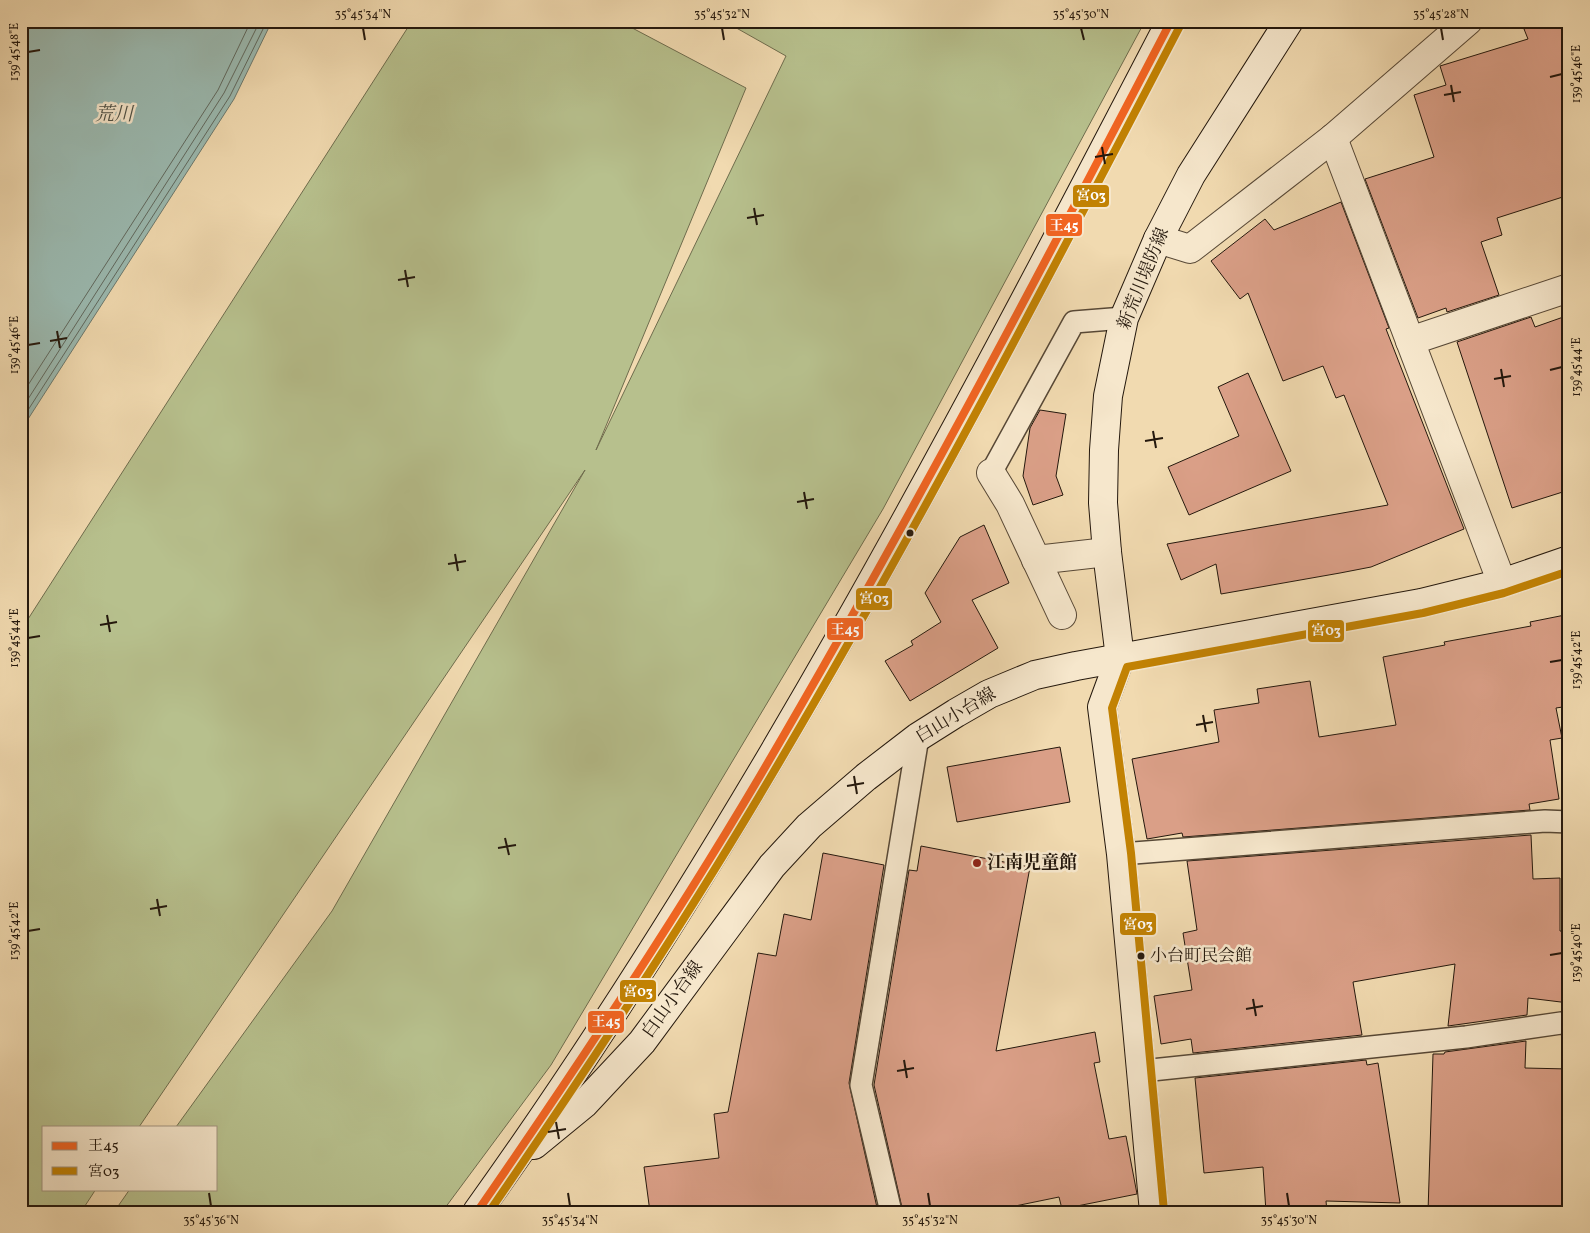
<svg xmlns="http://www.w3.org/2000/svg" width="1590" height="1233" viewBox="0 0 1590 1233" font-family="Vollkorn,'Noto Serif JP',serif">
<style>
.green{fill:#b7c08d;stroke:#6e6c4d}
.water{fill:#9bbab1;stroke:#6b796f}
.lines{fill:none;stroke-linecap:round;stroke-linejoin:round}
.shore{stroke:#60695f;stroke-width:1}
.building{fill:#da9f87;stroke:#24180d}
.lane-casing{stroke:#574836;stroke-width:24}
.street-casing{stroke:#574836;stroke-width:30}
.secondary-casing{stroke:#24180d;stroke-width:30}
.lane{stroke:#f6e7cc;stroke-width:21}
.street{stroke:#f6e7cc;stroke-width:28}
.secondary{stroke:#f6e7cc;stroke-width:28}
.bus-1-casing{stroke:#f6e7cc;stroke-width:11}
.bus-2-casing{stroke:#f6e7cc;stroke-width:11}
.bus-1{stroke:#f26522;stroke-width:8}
.bus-2{stroke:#c28203;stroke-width:8}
.ticks{fill:none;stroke:#24180d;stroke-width:2}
.bus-dot{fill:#24180d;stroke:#f6e7cc;stroke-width:2}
.poi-dot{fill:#8f2418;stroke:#f6e7cc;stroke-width:2}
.labels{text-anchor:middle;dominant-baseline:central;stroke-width:5;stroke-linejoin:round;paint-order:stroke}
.bus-label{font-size:17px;fill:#24180d;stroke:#f6e7cc;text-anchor:start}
.street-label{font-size:18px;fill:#24180d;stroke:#f6e7cc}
.poi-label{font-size:18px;font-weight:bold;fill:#24180d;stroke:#f6e7cc;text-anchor:start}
.water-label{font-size:19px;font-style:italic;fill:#4e5146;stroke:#f6e7cc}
.line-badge{stroke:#f6e7cc;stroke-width:2}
.badge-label{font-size:14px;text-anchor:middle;font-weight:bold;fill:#fff}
.neatline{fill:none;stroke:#24180d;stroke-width:2}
.ticks-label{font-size:12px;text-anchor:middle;fill:#24180d}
</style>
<rect width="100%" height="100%" fill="#f1dab0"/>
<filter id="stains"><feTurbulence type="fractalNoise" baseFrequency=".004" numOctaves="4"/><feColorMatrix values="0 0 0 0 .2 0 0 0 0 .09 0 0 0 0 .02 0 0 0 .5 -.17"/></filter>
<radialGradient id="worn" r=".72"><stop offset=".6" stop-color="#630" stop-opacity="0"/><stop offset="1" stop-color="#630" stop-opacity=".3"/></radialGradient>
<path class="green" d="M412,21h207l127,67 -150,362 190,-394 -62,-35h421l-262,488 -332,556 -109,147h-328l16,-23h86v-62h-40l156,-216 253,-441 -446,657h-95v62h52l-15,23h-60v-582z"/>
<path class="water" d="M21,21h251l-38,78 -213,331z"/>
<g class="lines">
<g class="shore">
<path d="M21,396l197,-306 33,-69"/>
<path d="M21,410l203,-317 36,-72"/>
<path d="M21,421l209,-325 37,-75"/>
</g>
</g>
<g class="building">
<path d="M1550,21h19v174l-72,23 5,17 -21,7 18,53 -52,17 -1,-4 -28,10 -53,-139 69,-22 -20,-62 32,-10 -6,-19 88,-27 -4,-10z"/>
<path d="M1341,202l48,126 -3,1 78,200 -93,38 -31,6 -119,21 -5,-30 -35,16 -14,-36 221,-39 -44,-110 -8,3 -13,-32 -40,15 -35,-88 -8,6 -29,-38 54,-42 9,11z"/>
<path d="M1569,315v175l-57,18 -55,-166 74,-25 4,10z"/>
<path d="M1248,373l43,98 -102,44 -21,-48 71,-31 -21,-49z"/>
<path d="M1040,410l26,4 -10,62 7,19 -30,10 -10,-29 7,-48z"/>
<path d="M984,525l25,58 -37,17 26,48 -88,53 -25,-40 28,-16 -2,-4 30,-19 -16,-29 35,-56z"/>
<path d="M1565,615l4,20v71l-13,2 6,30 -12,2 9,59 -30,5 1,6 -347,27 -1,-4 -35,6 -15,-80 87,-17 -5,-32 45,-7 -2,-14 53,-8 9,56 77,-12 -13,-68 62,-12 -1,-3 87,-16 -1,-4z"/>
<path d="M1060,747l10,55 -113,20 -10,-55z"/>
<path d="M1531,835l2,44 27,-1v53l9,1v71l-41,-5 -1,17 -79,11 7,-62 -102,18 9,53 -169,18 -2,-14 -30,5 -7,-48 38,-6 -9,-57 14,-3 -10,-69z"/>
<path d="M921,846l109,21 -34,184 99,-19 5,30 -6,1 15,76 17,-3 11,58 -75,15 -3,-12 -73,15h-83l-29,-127 35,-215 8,1z"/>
<path d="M823,853l61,12 -35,218 29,129h-228l-6,-45 75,-9 -5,-44 14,-2 30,-159 18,3 8,-42 27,6z"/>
<path d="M1526,1041l-1,27 44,1v143h-141l5,-158h11l1,-2z"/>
<path d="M1366,1060l1,5 11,-2 22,140 -74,-2 1,11h-61l-3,-45 -59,6 -9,-95z"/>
</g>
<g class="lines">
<g class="lane-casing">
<g id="lane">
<path d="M991,473l83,-151 50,-4"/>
<path d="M1121,854l424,-33 24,1"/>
<path d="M1142,1071l324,-34 95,-14 8,1"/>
<path d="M891,1212l-30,-127 57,-348"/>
</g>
</g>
<g class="street-casing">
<g id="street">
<path d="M1333,138l169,445"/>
<path d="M1158,239l32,10 143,-111 135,-117"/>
<path d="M1410,341l159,-53"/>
<path d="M991,473l19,31 52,111"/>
<path d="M1036,560l71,-8"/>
</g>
</g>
<g class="secondary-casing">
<g id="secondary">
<path d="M534,1145l50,-41 58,-62 130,-176 37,-40 57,-49 52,-40 38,-24 33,-19 46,-19 41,-9 345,-63 81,-20 67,-23"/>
<path d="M477,1212c268,-374 482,-783 694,-1191"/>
<path d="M1154,1212l-33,-358 -19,-147 18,-49 -13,-106 -4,-49 1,-53 4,-54 16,-78 34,-79 33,-64 98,-154"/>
</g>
</g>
<use href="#lane" class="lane"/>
<use href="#street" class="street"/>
<use href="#secondary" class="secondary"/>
<g class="bus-1-casing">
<path id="bus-1" d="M477,1212c99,-143 195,-287 283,-436 145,-247 279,-501 411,-755"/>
</g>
<g class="bus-2-casing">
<g id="bus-2">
<path d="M1164,1211l-33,-358 -19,-145 15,-41 296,-54 81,-20 65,-22"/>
<path d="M489,1212c97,-141 191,-282 278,-429 147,-247 280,-502 413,-757"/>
</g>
</g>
<use href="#bus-1" class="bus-1"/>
<use href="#bus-2" class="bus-2"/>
</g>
<path class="ticks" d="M363,28l2,12M722,28l2,12M1081,28l3,12M1441,28l2,12M28,52l12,-2M1550,77l12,-3M1451,85l3,17M1444,95l17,-3M1102,147l3,17M1095,157l18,-3M754,208l3,17M747,218l17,-3M405,270l3,17M398,280l17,-3M57,331l3,17M50,341l17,-3M28,345l12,-2M1501,369l3,18M1550,370l12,-3M1494,379l17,-3M1153,431l3,17M1145,441l18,-3M804,492l3,17M797,502l17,-3M455,554l3,17M448,564l18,-3M107,615l3,17M100,625l17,-3M28,638l12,-2M1550,662l12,-2M1203,715l3,17M1196,725l17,-3M854,776l3,18M847,786l17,-3M505,838l4,17M498,848l18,-3M157,899l3,17M150,909l17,-3M28,931l12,-2M1550,955l12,-2M1253,999l3,17M1246,1009l17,-3M904,1060l3,18M897,1071l17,-3M556,1122l3,17M548,1132l18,-3M209,1193l2,13M568,1193l2,13M928,1193l2,13M1287,1193l2,13"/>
<g class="bus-dot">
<circle cx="910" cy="533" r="4.5"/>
<circle cx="1141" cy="956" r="4.5"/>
</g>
<circle class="poi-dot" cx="977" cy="863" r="5"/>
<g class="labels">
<g class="bus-label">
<text x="1150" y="956">小台町民会館</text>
</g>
<g class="street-label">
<text transform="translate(1144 279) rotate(-68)">新荒川堤防線</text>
<text transform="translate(956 716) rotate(-31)">白山小台線</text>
<text transform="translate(673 1000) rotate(-54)">白山小台線</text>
</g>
<g class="poi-label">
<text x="987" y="863">江南児童館</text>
</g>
<g class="water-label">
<text x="114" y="115">荒川</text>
</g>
</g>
<g class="line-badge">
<rect x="1072" y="184" width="38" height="24" rx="5" fill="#c28203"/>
<rect x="1045" y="213" width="38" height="24" rx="5" fill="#f26522"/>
<rect x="855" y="587" width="38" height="24" rx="5" fill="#c28203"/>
<rect x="826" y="617" width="38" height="24" rx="5" fill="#f26522"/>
<rect x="1307" y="619" width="38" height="24" rx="5" fill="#c28203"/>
<rect x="1119" y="912" width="38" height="24" rx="5" fill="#c28203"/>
<rect x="619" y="979" width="38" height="24" rx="5" fill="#c28203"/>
<rect x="587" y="1010" width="38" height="24" rx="5" fill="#f26522"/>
</g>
<g class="badge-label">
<text x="1091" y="200">宮03</text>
<text x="1064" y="230">王45</text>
<text x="874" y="603">宮03</text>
<text x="845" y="634">王45</text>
<text x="1326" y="635">宮03</text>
<text x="1138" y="929">宮03</text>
<text x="638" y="996">宮03</text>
<text x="606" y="1026">王45</text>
</g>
<rect width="1590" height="1233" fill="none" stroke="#f1dab0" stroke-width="55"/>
<rect x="42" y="1126" width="175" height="65" fill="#f6e7cc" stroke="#a29480"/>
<rect x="52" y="1142" width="25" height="8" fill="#f26522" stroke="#a29480"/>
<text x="88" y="1150" font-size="15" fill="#24180d">王45</text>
<rect x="52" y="1167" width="25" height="8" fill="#c28203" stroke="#a29480"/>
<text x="88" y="1176" font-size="15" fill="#24180d">宮03</text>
<rect x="28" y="28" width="1534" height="1178" class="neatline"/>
<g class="ticks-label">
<text x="363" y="18">35°45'34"N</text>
<text x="722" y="18">35°45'32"N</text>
<text x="1081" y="18">35°45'30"N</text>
<text x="1441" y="18">35°45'28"N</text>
<text transform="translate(14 52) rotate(-90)" y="4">139°45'48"E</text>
<text transform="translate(1576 74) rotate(-90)" y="4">139°45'46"E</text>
<text transform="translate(14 345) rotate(-90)" y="4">139°45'46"E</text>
<text transform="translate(1576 367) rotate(-90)" y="4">139°45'44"E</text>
<text transform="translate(14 638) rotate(-90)" y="4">139°45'44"E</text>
<text transform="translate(1576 660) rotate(-90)" y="4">139°45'42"E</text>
<text transform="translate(14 931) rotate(-90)" y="4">139°45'42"E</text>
<text transform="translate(1576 953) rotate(-90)" y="4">139°45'40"E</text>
<text x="211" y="1224">35°45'36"N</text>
<text x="570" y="1224">35°45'34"N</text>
<text x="930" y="1224">35°45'32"N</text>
<text x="1289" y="1224">35°45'30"N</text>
</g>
<rect width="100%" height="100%" filter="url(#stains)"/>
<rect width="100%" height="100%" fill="url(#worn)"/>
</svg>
